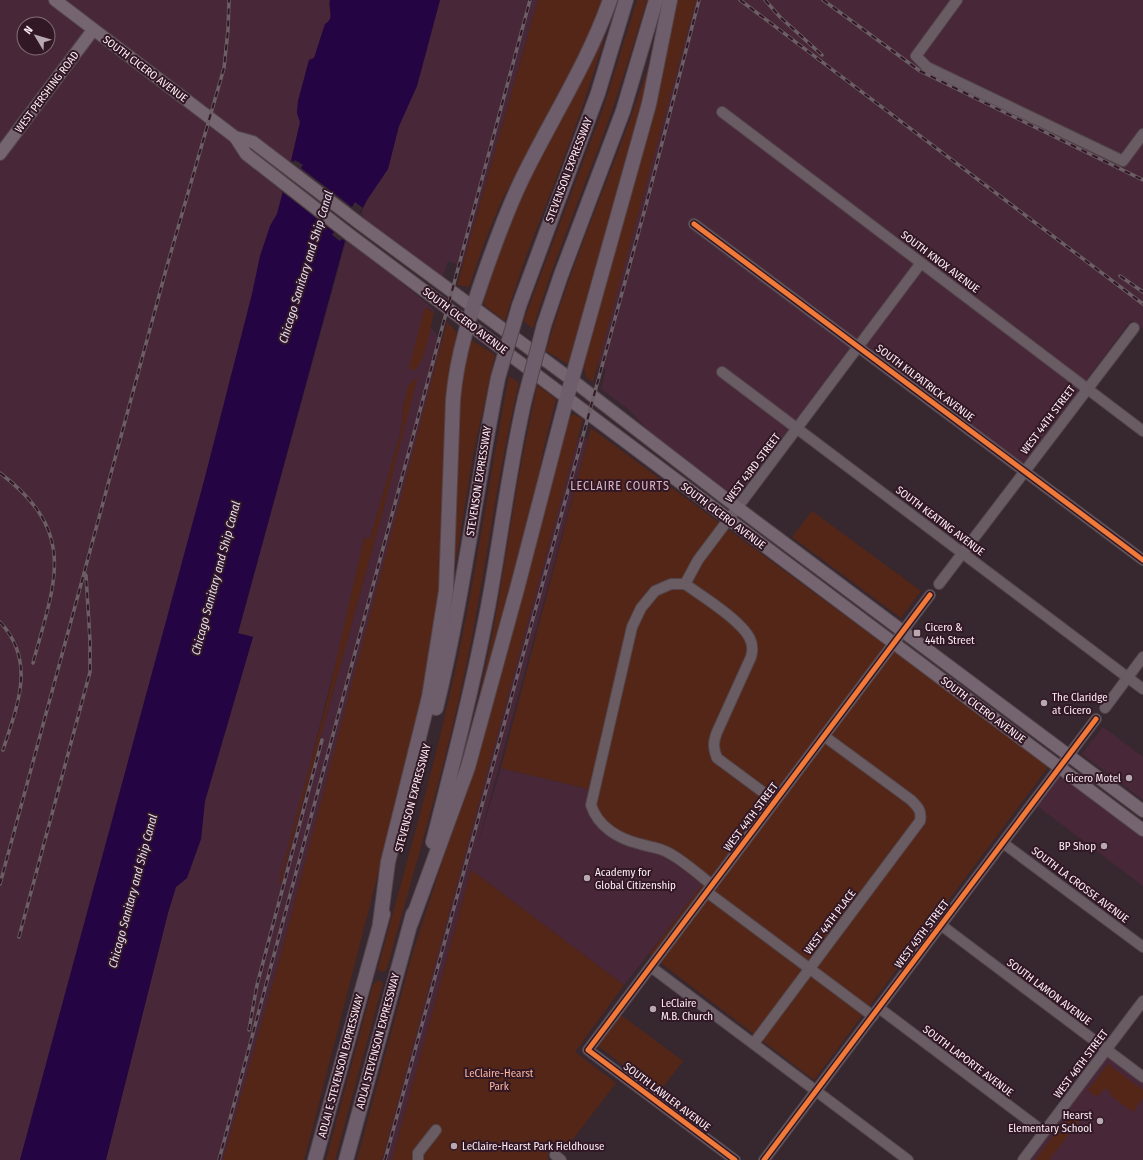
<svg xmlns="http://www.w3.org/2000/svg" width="1143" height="1160" viewBox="0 0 1143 1160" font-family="'Fira Sans Condensed',sans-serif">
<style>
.built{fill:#482838;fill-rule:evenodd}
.green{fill:#542617}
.water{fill:#240443}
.pier{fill:#37272f}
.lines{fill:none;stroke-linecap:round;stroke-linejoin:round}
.minor-casing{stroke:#53454c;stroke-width:12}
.major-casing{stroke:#53454c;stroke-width:14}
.highway-casing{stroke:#53454c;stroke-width:16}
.minor{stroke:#695c62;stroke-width:10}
.major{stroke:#756570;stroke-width:12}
.highway{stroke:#6e5d6a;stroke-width:14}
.rail-casing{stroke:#6b5f65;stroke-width:3.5}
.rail{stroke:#321825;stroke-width:2;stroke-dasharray:6;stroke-linecap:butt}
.highway-bridge-casing{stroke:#53454c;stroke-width:16;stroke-linecap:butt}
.highway-bridge{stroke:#6e5d6a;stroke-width:14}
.cycleway-casing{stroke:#321825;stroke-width:8}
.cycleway{stroke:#f17a3a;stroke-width:5}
.poi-dot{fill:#b8a8af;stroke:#321825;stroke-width:1.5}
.labels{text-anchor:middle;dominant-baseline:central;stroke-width:4;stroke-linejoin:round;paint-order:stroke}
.street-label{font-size:11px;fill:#fdedf4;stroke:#321825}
.poi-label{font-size:11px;fill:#fdedf4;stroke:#321825;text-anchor:start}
.park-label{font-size:11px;fill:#fcb69d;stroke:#321825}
.water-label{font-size:12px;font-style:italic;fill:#e4def3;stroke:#321825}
.neighbourhood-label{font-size:12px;letter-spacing:1px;fill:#d9b5c5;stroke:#321825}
</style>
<rect width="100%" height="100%" fill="#37272f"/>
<g class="built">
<path d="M0,0h330l-1,5 2,11 -2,6 -4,2 -11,34 -5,2 -11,41 -1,12 3,9 -8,35 -15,57 -7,12 -10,30 -8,38 -48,187 -184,679h-20zM24,24h24v24h-24z"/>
<path d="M440,0h98l-76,266 -14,-5 -5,16 -83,-61 7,-16 21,-31 11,-43 18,-40z"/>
<path d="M696,0h447v329l-12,-9 -108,144 -166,-126 -120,160 -85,-64 -24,-25 -27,-20 5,-19 -9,-6z"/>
<path d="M347,238l88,72 -1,3 -6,-5 -6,50 8,-31 12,14 -63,244 -99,373 -57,202h-117l62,-247 8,-26 11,-9 14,-39 4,-38 48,-164 -15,-4zM417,377l-33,130 -104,377 62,-247 22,-99 6,1 31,-108 2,-23 4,-16 2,-6z"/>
<path d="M578,437l10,2 -111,408 24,-79 87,21 -2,18 62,44 20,7 35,27 -79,100 -153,-115 -79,290h-10z"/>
<path d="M1103,727l40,30v43l-61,-46z"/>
<path d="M1061,773l82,62v51l-107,-81z"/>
<path d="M1107,1055l36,28v77h-115z"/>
</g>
<g class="green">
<path d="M538,0h66l-19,43 -85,161 -16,39 -15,44 -12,-2z"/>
<path d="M637,0h10c-13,44 -27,89 -43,133 -24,65 -51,129 -71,196l-9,-8 1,-4 79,-211z"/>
<path d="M676,0h20l-103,382 -7,-5 -2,-11z"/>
<path d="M602,35l3,1c-13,44 -28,87 -44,130 -20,52 -41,102 -56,155l-20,-15 -1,-5 19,-62 12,-32z"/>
<path d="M655,45l-15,73 -69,248 -25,-15c30,-105 78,-202 109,-306z"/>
<path d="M426,308l8,5c-4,15 -8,47 -19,57h-4l-2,-2 15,-58z"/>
<path d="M447,322l10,11 -6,29 -4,32 -5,194 -10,58 -28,127 -94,365 -6,22h-81l57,-202z"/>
<path d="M468,338l27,17 -22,100 -22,136 6,-185z"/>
<path d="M418,376l-34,131 -104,377 -2,-1 48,-178 38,-167 6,1 31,-108 2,-23 4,-16 1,-6z"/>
<path d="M509,376l10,7c-22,92 -33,186 -52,279 -21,103 -52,205 -80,306l-2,3 -5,1 -2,-4c25,-94 53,-188 74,-283 23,-102 37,-206 57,-309z"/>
<path d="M537,385l19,14 -12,48 -8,45 -67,251 25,-116 24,-147z"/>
<path d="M574,414l9,5 -201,741h-25l55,-205 31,-96 26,-72 99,-369z"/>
<path d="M591,428l458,338 -235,314 -165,-126 53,-69 -34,-27 -20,-7 -22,-5 -34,-25 -6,-14 2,-18 -87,-21z"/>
<path d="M812,511l109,80 -20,27 -109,-81z"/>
<path d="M471,870l153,115 -49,67 41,31 -52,68 -7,-4 -6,1 -3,4v8h-156z"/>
<path d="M378,980l5,3 -48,177h-9l47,-175z"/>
<path d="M621,1015l62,46 -24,31 -61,-46z"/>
<path d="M1108,1064l35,26v8l-10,14 -23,-17 1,-2 -6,-5 -8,9 -9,-7z"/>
<path d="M1071,1113l9,7 -31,40h-14z"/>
</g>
<path class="water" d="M330,0h110l-23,86 -18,40 -11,43 -21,31 -22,41 -107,392 15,4 -48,164 -4,38 -14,39 -11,9 -8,26 -62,247h-86l184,-679 48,-187 8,-38 10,-30 7,-12 15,-57 8,-35 -3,-9 1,-12 11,-41 5,-2 11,-34c10,-6 3,-15 5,-24z"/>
<path class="pier" d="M291,160l2,2 2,-2 8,5 -2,3 51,39 3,-5 8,6 -3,4 3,2 -1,3 -17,24 -3,-2 -2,2 -8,-6 2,-3 -53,-41z"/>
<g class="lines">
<g class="minor-casing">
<g id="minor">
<path d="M957,0l-41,56 11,11 196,94 20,-27"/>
<path d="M722,112l421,319"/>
<path d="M694,224l449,336"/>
<path d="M722,372l421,317"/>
<path d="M685,584l13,-24 223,-297"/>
<path d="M939,584l195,-256"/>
<path d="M1105,708l38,-51"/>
<path d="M1003,843l140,104"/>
<path d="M712,885c-14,-11 -29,-25 -45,-33 -9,-5 -18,-5 -27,-8 -21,-5 -42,-17 -49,-39l41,-178 9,-19 14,-17 16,-7h14c17,12 57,37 65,55 3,6 3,11 1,18l-34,75c-4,10 -4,16 0,26l58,43"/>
<path d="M707,892l166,124"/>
<path d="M941,925l202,152"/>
<path d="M651,967l257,193"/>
<path d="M879,1008l165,124"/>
<path d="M754,1043l166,-222c2,-10 -2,-14 -9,-21l-87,-64"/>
<path d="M555,1155l6,5"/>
<path d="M418,1160v-7l18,-23"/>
<path d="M735,1160l-147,-110 342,-455"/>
<path d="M764,1160l332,-441"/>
<path d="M1023,1160l120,-159"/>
</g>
</g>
<g class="major-casing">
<g id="major">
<path d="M55,0l180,137 18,5 106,81 213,157 166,128 405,303"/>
<path d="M235,137l11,17 104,81 793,595"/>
<path d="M0,154l93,-124"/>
</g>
</g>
<g class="highway-casing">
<g id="highway">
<path d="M519,306l79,-213 28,-93"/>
<path d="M544,325l17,-50 62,-164 33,-111"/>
<path d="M436,708c27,-109 40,-220 62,-330"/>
<path d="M433,842c20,-78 40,-156 55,-235 13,-70 21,-140 37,-209"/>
<path d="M380,923l8,-61 41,-165 17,-106 7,-191c4,-47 18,-88 33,-131 11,-31 22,-61 36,-90 29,-60 66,-116 88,-179"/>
<path d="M411,923l57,-156 49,-178 50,-192 82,-293 21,-104"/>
<path d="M315,1160l68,-246"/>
<path d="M346,1160l67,-246"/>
</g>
</g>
<use href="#minor" class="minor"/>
<use href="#major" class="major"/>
<use href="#highway" class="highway"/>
<g class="rail-casing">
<g id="rail">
<path d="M740,0l403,304"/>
<path d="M765,0l15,17 42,38"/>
<path d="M823,0l97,71 223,109"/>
<path d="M1120,276l23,16"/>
<path d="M0,473c79,60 55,108 33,190"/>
<path d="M0,622c37,40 17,84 3,128"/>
<path d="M0,884l167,-618 57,-198 4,-38 1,-30"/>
<path d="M19,937l71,-265v-31l-4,-66"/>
<path d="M249,1030l8,-45 65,-245"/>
<path d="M219,1160l311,-1160"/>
<path d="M385,1160l261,-955 53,-205"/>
</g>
</g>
<use href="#rail" class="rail"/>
<g class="highway-bridge-casing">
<g id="highway-bridge">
<path d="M498,378l21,-72"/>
<path d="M525,398l19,-73"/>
</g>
</g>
<use href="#highway-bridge" class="highway-bridge"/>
<g class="cycleway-casing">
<g id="cycleway">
<path d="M694,224l449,336"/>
<path d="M735,1160l-147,-110 342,-455"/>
<path d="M764,1160l332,-441"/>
</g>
</g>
<use href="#cycleway" class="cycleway"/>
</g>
<g class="poi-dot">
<rect x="913" y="629" width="8" height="8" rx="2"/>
<circle cx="1044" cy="703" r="4"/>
<circle cx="1129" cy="778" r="4"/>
<circle cx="1104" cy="846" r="4"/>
<circle cx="587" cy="878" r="4"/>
<circle cx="653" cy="1009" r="4"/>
<circle cx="1100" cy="1121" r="4"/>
<circle cx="454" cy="1146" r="4"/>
</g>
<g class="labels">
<g class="street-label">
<text transform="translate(145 69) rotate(37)">SOUTH CICERO AVENUE</text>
<text transform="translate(47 92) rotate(-53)">WEST PERSHING ROAD</text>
<text transform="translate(569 170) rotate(-69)">STEVENSON EXPRESSWAY</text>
<text transform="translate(940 262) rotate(37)">SOUTH KNOX AVENUE</text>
<text transform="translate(465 321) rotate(37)">SOUTH CICERO AVENUE</text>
<text transform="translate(925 383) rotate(37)">SOUTH KILPATRICK AVENUE</text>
<text transform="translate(1048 420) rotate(-53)">WEST 44TH STREET</text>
<text transform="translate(753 468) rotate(-53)">WEST 43RD STREET</text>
<text transform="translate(479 481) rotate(-81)">STEVENSON EXPRESSWAY</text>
<text transform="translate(723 516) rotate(37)">SOUTH CICERO AVENUE</text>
<text transform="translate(940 521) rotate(37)">SOUTH KEATING AVENUE</text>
<text transform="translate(983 710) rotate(37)">SOUTH CICERO AVENUE</text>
<text transform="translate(413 798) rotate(-75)">STEVENSON EXPRESSWAY</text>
<text transform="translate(751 817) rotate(-53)">WEST 44TH STREET</text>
<text transform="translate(1080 885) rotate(37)">SOUTH LA CROSSE AVENUE</text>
<text transform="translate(830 922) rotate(-53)">WEST 44TH PLACE</text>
<text transform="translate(922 934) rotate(-53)">WEST 45TH STREET</text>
<text transform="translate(1049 992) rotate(37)">SOUTH LAMON AVENUE</text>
<text transform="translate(378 1041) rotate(-75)">ADLAI STEVENSON EXPRESSWAY</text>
<text transform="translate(968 1061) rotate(37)">SOUTH LAPORTE AVENUE</text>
<text transform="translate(1081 1064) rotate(-53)">WEST 46TH STREET</text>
<text transform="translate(341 1066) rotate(-75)">ADLAI E STEVENSON EXPRESSWAY</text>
<text transform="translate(667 1097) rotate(37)">SOUTH LAWLER AVENUE</text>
</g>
<g class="poi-label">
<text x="925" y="627">Cicero &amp;<tspan x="925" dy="13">44th Street</tspan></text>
<text x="1052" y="697">The Claridge<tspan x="1052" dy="13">at Cicero</tspan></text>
<text x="1121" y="778" text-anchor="end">Cicero Motel</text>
<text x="1096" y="846" text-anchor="end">BP Shop</text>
<text x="595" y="872">Academy for<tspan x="595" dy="13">Global Citizenship</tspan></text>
<text x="661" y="1003">LeClaire<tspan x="661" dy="13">M.B. Church</tspan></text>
<text x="1092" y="1115" text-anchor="end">Hearst<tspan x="1092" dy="13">Elementary School</tspan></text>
<text x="462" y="1146">LeClaire-Hearst Park Fieldhouse</text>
</g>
<g class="park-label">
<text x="499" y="1073">LeClaire-Hearst<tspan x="499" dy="13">Park</tspan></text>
</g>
<g class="water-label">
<text transform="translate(306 267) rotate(-73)">Chicago Sanitary and Ship Canal</text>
<text transform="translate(216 578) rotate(-75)">Chicago Sanitary and Ship Canal</text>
<text transform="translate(133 891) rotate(-75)">Chicago Sanitary and Ship Canal</text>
</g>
<g class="neighbourhood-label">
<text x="620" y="486">LECLAIRE COURTS</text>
</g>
</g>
<g transform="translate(36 36) rotate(308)"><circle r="19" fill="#321825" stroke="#836d78"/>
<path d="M0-3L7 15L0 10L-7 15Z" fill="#b8a8af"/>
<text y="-6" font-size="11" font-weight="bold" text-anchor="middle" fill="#fdedf4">N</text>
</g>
</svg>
